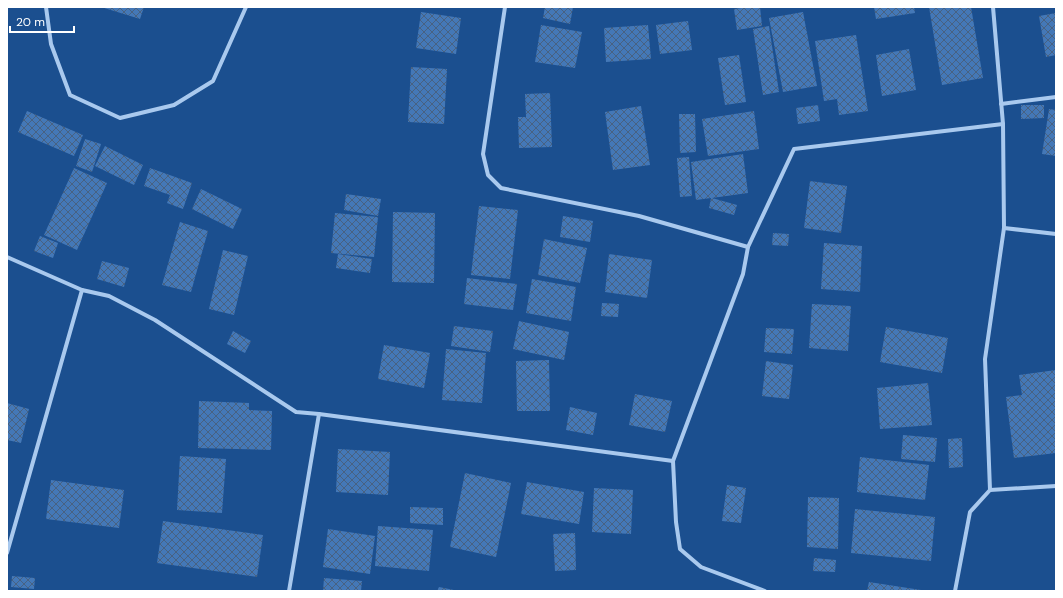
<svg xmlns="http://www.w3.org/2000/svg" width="1063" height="598" viewBox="0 0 1063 598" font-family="'DM Sans',sans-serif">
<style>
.building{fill:url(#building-cross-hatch)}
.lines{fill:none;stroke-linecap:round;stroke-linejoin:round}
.minor{stroke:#a9c9ee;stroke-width:4}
</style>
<defs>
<pattern id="building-cross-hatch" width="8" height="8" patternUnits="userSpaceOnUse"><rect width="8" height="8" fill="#4478b7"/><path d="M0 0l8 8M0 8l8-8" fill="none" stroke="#486282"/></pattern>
</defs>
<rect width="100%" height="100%" fill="#1b4f8f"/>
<g class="building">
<path d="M101,7h43l-4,12z"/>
<path d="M545,7h28l-3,17 -27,-6z"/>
<path d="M748,7h12l2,19 -25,4 -3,-21z"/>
<path d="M874,7h40l1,6 -39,6z"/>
<path d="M929,7h42l12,71 -41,7z"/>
<path d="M421,12l40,6 -5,36 -40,-6z"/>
<path d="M803,12l14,74 -34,6 -14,-74z"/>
<path d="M1056,13v42l-10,2 -7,-41z"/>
<path d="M688,21l4,29 -32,4 -4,-29z"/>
<path d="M541,25l41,7 -7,36 -40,-6z"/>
<path d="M648,25l3,34 -45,3 -2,-34z"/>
<path d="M769,26l10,66 -16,3 -10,-66z"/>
<path d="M856,35l12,76 -29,4 -2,-16 -13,2 -9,-60z"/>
<path d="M909,49l7,41 -34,6 -6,-41z"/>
<path d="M739,55l7,47 -21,3 -7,-47z"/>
<path d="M411,67l36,2 -3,55 -36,-2z"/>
<path d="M550,93l2,54 -33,1 -1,-31h8l-1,-23z"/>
<path d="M818,105l2,16 -22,3 -2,-16z"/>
<path d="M1021,105h23v13l-23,1z"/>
<path d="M641,106l9,59 -37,5 -8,-58z"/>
<path d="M1049,109l7,1v46l-14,-2z"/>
<path d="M27,111l56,24 -9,21 -56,-24z"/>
<path d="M754,111l5,38 -51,7 -6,-37z"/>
<path d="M679,114h16l1,38 -16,1z"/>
<path d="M85,139l16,5 -9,28 -16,-6z"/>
<path d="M105,146l38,19 -9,20 -39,-19z"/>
<path d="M743,154l5,39 -36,5 25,7 -3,10 -25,-7 2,-10 -15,2 -5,-38z"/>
<path d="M689,157l3,39 -12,1 -3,-39z"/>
<path d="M74,168l33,15 -30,67 -33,-15z"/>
<path d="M150,168l42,15 -9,26 -16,-6 3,-8 -26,-9z"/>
<path d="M810,181l37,5 -6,47 -37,-5z"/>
<path d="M201,189l41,20 -9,20 -41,-20z"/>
<path d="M346,194l35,5 -3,17 -34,-6z"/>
<path d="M479,206l39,4 -8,69 -39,-4z"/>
<path d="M393,212l42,1 -1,70 -42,-1z"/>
<path d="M335,213l43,4 -4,40 -43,-4z"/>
<path d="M563,216l30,5 -3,21 -30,-5z"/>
<path d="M180,222l28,9 -17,61 -29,-7z"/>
<path d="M773,233l16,1 -1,12 -16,-1z"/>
<path d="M40,236l18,7 -5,15 -19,-7z"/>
<path d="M544,239l43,9 -7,35 -42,-8z"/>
<path d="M824,243l38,3 -2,46 -39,-3z"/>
<path d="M223,250l25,6 -14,59 -25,-6z"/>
<path d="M338,254l34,5 -2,14 -34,-5z"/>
<path d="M609,254l43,6 -5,38 -42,-6z"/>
<path d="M102,261l27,7 -5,19 -27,-8z"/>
<path d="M467,278l50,6 -4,26 -49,-6z"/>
<path d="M532,279l44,8 -5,34 -45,-8z"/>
<path d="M602,303l17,1 -1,13 -17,-1z"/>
<path d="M812,304l39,2 -3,45 -39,-3z"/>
<path d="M519,321l50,11 -5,28 -51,-11z"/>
<path d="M454,326l39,5 -3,21 -39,-6z"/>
<path d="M886,327l62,11 -6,35 -62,-11z"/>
<path d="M766,328l28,1 -2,25 -28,-2z"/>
<path d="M233,331l18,10 -6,12 -18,-9z"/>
<path d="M384,345l46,8 -6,35 -46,-9z"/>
<path d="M446,349l40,4 -4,50 -40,-3z"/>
<path d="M549,360l1,51h-33l-1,-50z"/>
<path d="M766,361l27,4 -4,34 -27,-3z"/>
<path d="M1056,370v83l-42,5 -8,-61 16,-2 -3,-20z"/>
<path d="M928,383l4,42 -52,4 -3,-41z"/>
<path d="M635,394l37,7 -7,31 -36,-7z"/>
<path d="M199,401l50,2v7l23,1 -1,39 -73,-2z"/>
<path d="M7,403l22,6 -8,34 -14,-3z"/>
<path d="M570,407l27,6 -4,22 -27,-5z"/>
<path d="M903,435l34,3 -2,24 -34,-3z"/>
<path d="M962,438l1,29 -14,1 -1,-29z"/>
<path d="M338,449l52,3 -2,43 -52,-3z"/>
<path d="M180,456l46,3 -4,54 -45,-3z"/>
<path d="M860,457l69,8 -4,35 -68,-8z"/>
<path d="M465,473l46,10 -15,74 -46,-10z"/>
<path d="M51,480l73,10 -5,38 -73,-9z"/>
<path d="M527,482l57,10 -5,32 -58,-10z"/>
<path d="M727,485l19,3 -5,35 -19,-2z"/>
<path d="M594,488l39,2 -2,44 -39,-2z"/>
<path d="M808,497l31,1 -1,51 -31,-2z"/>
<path d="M410,507l33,1v17l-33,-2z"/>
<path d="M855,509l80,8 -4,44 -80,-8z"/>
<path d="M163,521l100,14 -6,42 -100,-14z"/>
<path d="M378,526l55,4 -4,41 -54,-5z"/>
<path d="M328,529l47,7 -5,38 -47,-7z"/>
<path d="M575,533l1,37 -21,1 -2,-37z"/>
<path d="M814,558l22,2 -1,12 -22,-1z"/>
<path d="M12,576l23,2 -1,11 -23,-2z"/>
<path d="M324,578l38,3 -1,10h-38z"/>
<path d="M869,582l52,8v1h-54z"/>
<path d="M439,587l15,3v1h-17z"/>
</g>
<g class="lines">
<g class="minor">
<path d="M46,7l5,37 19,51 50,23 54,-13 39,-24 33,-74"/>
<path d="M505,7l-22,147 5,21 13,13 138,28 109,31"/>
<path d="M1001,104l55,-7"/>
<path d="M1004,228l52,6"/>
<path d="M7,257l75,33 27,6 46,24 141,92 23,2 354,47"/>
<path d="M990,490l-5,-131 19,-131 -1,-104 -10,-117"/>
<path d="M7,553l75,-263"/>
<path d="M289,591l30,-177"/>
<path d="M765,591l-64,-24 -21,-18 -4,-27 -3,-61 70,-187 5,-27 46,-98 209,-25"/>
<path d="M955,591l15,-79 20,-22 66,-4"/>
</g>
</g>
<rect width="1063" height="598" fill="none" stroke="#ffffff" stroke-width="16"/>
<path d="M10 26v6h64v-6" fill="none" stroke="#ffffff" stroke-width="2"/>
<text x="16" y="26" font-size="12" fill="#ffffff" stroke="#1b4f8f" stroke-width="3" paint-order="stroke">20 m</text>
</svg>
